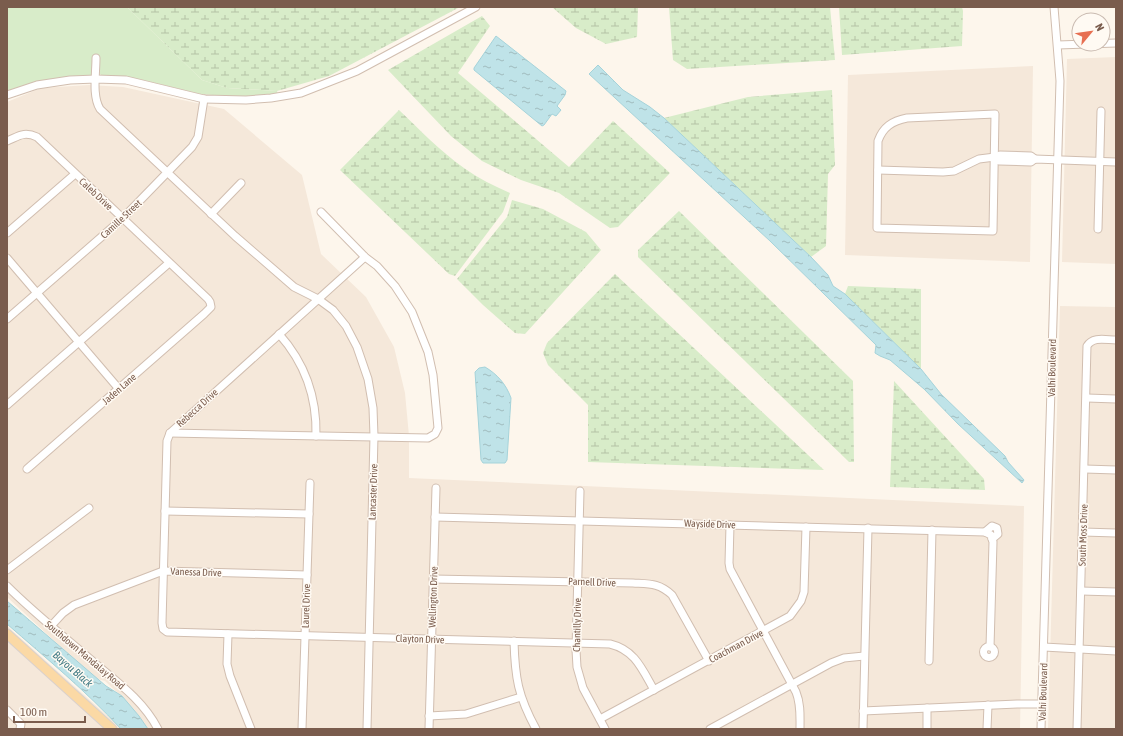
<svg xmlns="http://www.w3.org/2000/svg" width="1123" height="736" viewBox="0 0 1123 736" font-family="'Asap Condensed',sans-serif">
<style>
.residential{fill:#f5e8da}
.green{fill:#d8ecc9}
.wetland{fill:url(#wetland-marsh)}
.water{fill:url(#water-ripples);stroke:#a5d3da}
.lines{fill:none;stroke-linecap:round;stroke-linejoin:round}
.minor-casing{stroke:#d1beb0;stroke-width:9}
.major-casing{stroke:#dad1cd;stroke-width:11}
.minor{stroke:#fff;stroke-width:7}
.major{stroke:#fbd9a5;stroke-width:9}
.labels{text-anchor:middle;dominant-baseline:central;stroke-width:3;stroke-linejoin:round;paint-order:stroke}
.street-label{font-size:10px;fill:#7a5c4d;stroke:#fffaf3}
.water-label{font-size:11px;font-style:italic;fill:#437c86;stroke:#fffaf3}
</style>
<defs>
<pattern id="wetland-marsh" width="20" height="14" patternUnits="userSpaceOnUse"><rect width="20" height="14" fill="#d8ecc9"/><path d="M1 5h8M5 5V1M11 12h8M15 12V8" fill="none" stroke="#b4c2a5"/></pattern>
<pattern id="water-ripples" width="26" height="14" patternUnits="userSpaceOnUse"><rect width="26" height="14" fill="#bfe3e8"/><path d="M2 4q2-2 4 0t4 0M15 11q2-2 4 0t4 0" fill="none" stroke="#a0bbbe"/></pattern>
</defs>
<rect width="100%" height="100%" fill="#fdf6ec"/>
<g class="residential">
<path d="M1116,57v207l-54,-2 5,-203z"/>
<path d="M1033,66l-3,196 -185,-7 3,-180z"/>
<path d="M89,85l34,2 101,22 78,66 19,79 45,43 28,50 11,46 4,43v42l615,28 -4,223h-878l-21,-33 -16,-15 -11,-3 -87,-81v-495l34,-14z"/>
<path d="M1060,306l56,1v422h-68z"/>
<path d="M7,626l115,103h-115z"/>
</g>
<path class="green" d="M7,7h120l75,73 25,8 50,3 1,3 -19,2 -20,1 -39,-3 -57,-14 -42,-5 -2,-2 -8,3 -40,3 -44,12z"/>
<g class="wetland">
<path d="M127,7h333l-131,69 -52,15 -50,-3 -25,-8z"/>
<path d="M552,7h86l-1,30 -31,7 -30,-16z"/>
<path d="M669,7h161l5,53 -148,9 -14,-9z"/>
<path d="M839,7h123l1,4 -1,35 -120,9z"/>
<path d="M482,16l8,10 -32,47 111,94 44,-46 57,52 -52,54 -8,1 -51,-35 -38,-13 -39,-19 -31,-25 -63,-66z"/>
<path d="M832,90l3,75 -7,9 -2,72 -15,11 -147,-139 84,-21z"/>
<path d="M399,110c21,20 41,41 65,58 14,10 30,18 46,25l-7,19 -48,64 -6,-2 -109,-104z"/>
<path d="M512,200l31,9 43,23 15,18 -76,84 -10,-1 -32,-28 -26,-26 50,-62z"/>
<path d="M679,211l174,170 1,81h-5l-211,-205v-7z"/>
<path d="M615,274l209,196 -236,-8v-57l-40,-40 -5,-12 4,-10z"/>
<path d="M848,286l73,3v80l-76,-75z"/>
<path d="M894,381l90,98 1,11 -95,-3z"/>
</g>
<g class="water">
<path d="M496,36l70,55 -1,4 -8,11 4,4 -5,6 -4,-2 -8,11 -2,1 -68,-56v-2z"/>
<path d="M598,65l25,25 27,17 14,11 147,139 17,18 5,11 12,8 76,75 20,25 64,62 3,6 16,18 -2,3 -64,-59 -34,-35 -34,-29 -10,-4 -5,-3 1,-8 -106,-104 -181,-167z"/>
<path d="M485,367c12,7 21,17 26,31l-4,62 -2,3h-22l-2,-3 -6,-88 4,-4z"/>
<path d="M7,601l99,85 16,10 17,20 9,13h-27c-35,-38 -75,-71 -114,-105z"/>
</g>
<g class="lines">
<g class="minor-casing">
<g id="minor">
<path d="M1058,45l58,-2"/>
<path d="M96,58c0,16 -4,38 4,51l135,127 59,51 24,12 15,11 13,16 11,21 11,32 5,29 1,28 -7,293"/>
<path d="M7,95l30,-10 33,-5 26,-1 30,1 78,19 42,1 25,-2 30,-5 56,-22 119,-64"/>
<path d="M995,114l-2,117 -116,-3 1,-87c5,-14 14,-20 29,-23z"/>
<path d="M7,141c12,-5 17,-10 30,-4l171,162 2,3 1,5 -7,7 -177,155"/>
<path d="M995,157l4,4 32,1 4,-3 81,3"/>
<path d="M878,170l65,2 11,-1 25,-12 16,-2 5,-2 31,1 4,3"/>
<path d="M211,214l30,-31"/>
<path d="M1098,229l3,-118"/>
<path d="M7,233l68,-59"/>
<path d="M365,257l-195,176 -3,8 -5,182 1,6 4,3 443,12c25,6 32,25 44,46"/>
<path d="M7,258l112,131"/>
<path d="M7,319l115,-100 70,-72 6,-10 6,-38"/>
<path d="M279,334c26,29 38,63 37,102"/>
<path d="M1087,398l29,1"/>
<path d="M7,405l162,-142"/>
<path d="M170,433l258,5 7,-4 3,-6 -5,-53 -5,-23 -16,-40 -17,-26 -18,-20 -12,-9 -44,-45"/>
<path d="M1085,469l31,1"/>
<path d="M580,491l-4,159 1,17 6,21 22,41"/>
<path d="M165,511l144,3"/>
<path d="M435,517l550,15 6,3 2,7 -3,105"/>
<path d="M730,525l-1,38 1,6 66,123c5,12 4,25 4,37"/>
<path d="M985,532l7,-6 5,2 1,6 -6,5"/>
<path d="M1083,532l33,1"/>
<path d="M7,570l82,-62"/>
<path d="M433,579l200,4c17,1 26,0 39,12l37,66"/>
<path d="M7,586c28,28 60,53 90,79 23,19 47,37 61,64"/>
<path d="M1081,591l35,1"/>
<path d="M51,626l12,-13 11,-8 89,-34 144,4"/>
<path d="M228,634l-1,30 3,12 21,53"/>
<path d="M514,641c1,37 4,55 22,88"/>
<circle cx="989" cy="652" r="5.5"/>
<path d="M1044,647l72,4"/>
<path d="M929,661l3,-131"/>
<path d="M7,710l14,14 -1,5"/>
<path d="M863,711l154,-7h25"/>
<path d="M429,716l37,-2 55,-17"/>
<path d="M600,719l190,-103 11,-15 3,-9 2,-65"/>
<path d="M302,729l8,-246"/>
<path d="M429,729l7,-241"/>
<path d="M710,729l121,-66 13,-5 20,-2"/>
<path d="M863,729l5,-201"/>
<path d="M927,729v-21"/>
<path d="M987,729l1,-24"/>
<path d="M1041,729l19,-648 -6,-74"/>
<path d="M1077,729l10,-383c6,-10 19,-6 29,-6"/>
</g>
</g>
<g class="major-casing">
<path id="major" d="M7,634l105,95"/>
</g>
<use href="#minor" class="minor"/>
<use href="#major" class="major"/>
</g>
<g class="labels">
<g class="street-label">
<text transform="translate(96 194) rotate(43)">Caleb Drive</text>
<text transform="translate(121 219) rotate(-43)">Camille Street</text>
<text transform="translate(1052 368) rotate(-89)">Valhi Boulevard</text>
<text transform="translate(119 389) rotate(-41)">Jaden Lane</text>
<text transform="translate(197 408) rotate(-42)">Rebecca Drive</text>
<text transform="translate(373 492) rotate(-88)">Lancaster Drive</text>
<text transform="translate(710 524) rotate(2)">Wayside Drive</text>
<text transform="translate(1083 535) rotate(-88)">South Moss Drive</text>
<text transform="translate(196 572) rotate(2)">Vanessa Drive</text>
<text transform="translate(592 582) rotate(2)">Parnell Drive</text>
<text transform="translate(433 597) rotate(-88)">Wellington Drive</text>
<text transform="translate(306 606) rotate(-88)">Laurel Drive</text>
<text transform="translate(577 625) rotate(-89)">Chantilly Drive</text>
<text transform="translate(420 639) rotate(2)">Clayton Drive</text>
<text transform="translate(736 646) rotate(-28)">Coachman Drive</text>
<text transform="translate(85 655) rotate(40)">Southdown Mandalay Road</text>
<text transform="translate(1043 692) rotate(-88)">Valhi Boulevard</text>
</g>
<g class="water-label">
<text transform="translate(73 669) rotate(41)">Bayou Black</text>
</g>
</g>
<rect width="1123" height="736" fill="none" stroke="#7a5c4d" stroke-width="16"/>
<g transform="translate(1091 32) rotate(61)"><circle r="19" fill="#fffaf3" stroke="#cabbb1"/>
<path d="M0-3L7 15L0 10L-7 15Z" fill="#e76f51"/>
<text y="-6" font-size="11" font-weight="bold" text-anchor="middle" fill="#7a5c4d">N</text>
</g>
<path d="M14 716v6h71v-6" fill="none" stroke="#7a5c4d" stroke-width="2"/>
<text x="20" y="716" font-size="12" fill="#7a5c4d" stroke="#fffaf3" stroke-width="3" paint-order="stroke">100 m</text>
</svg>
